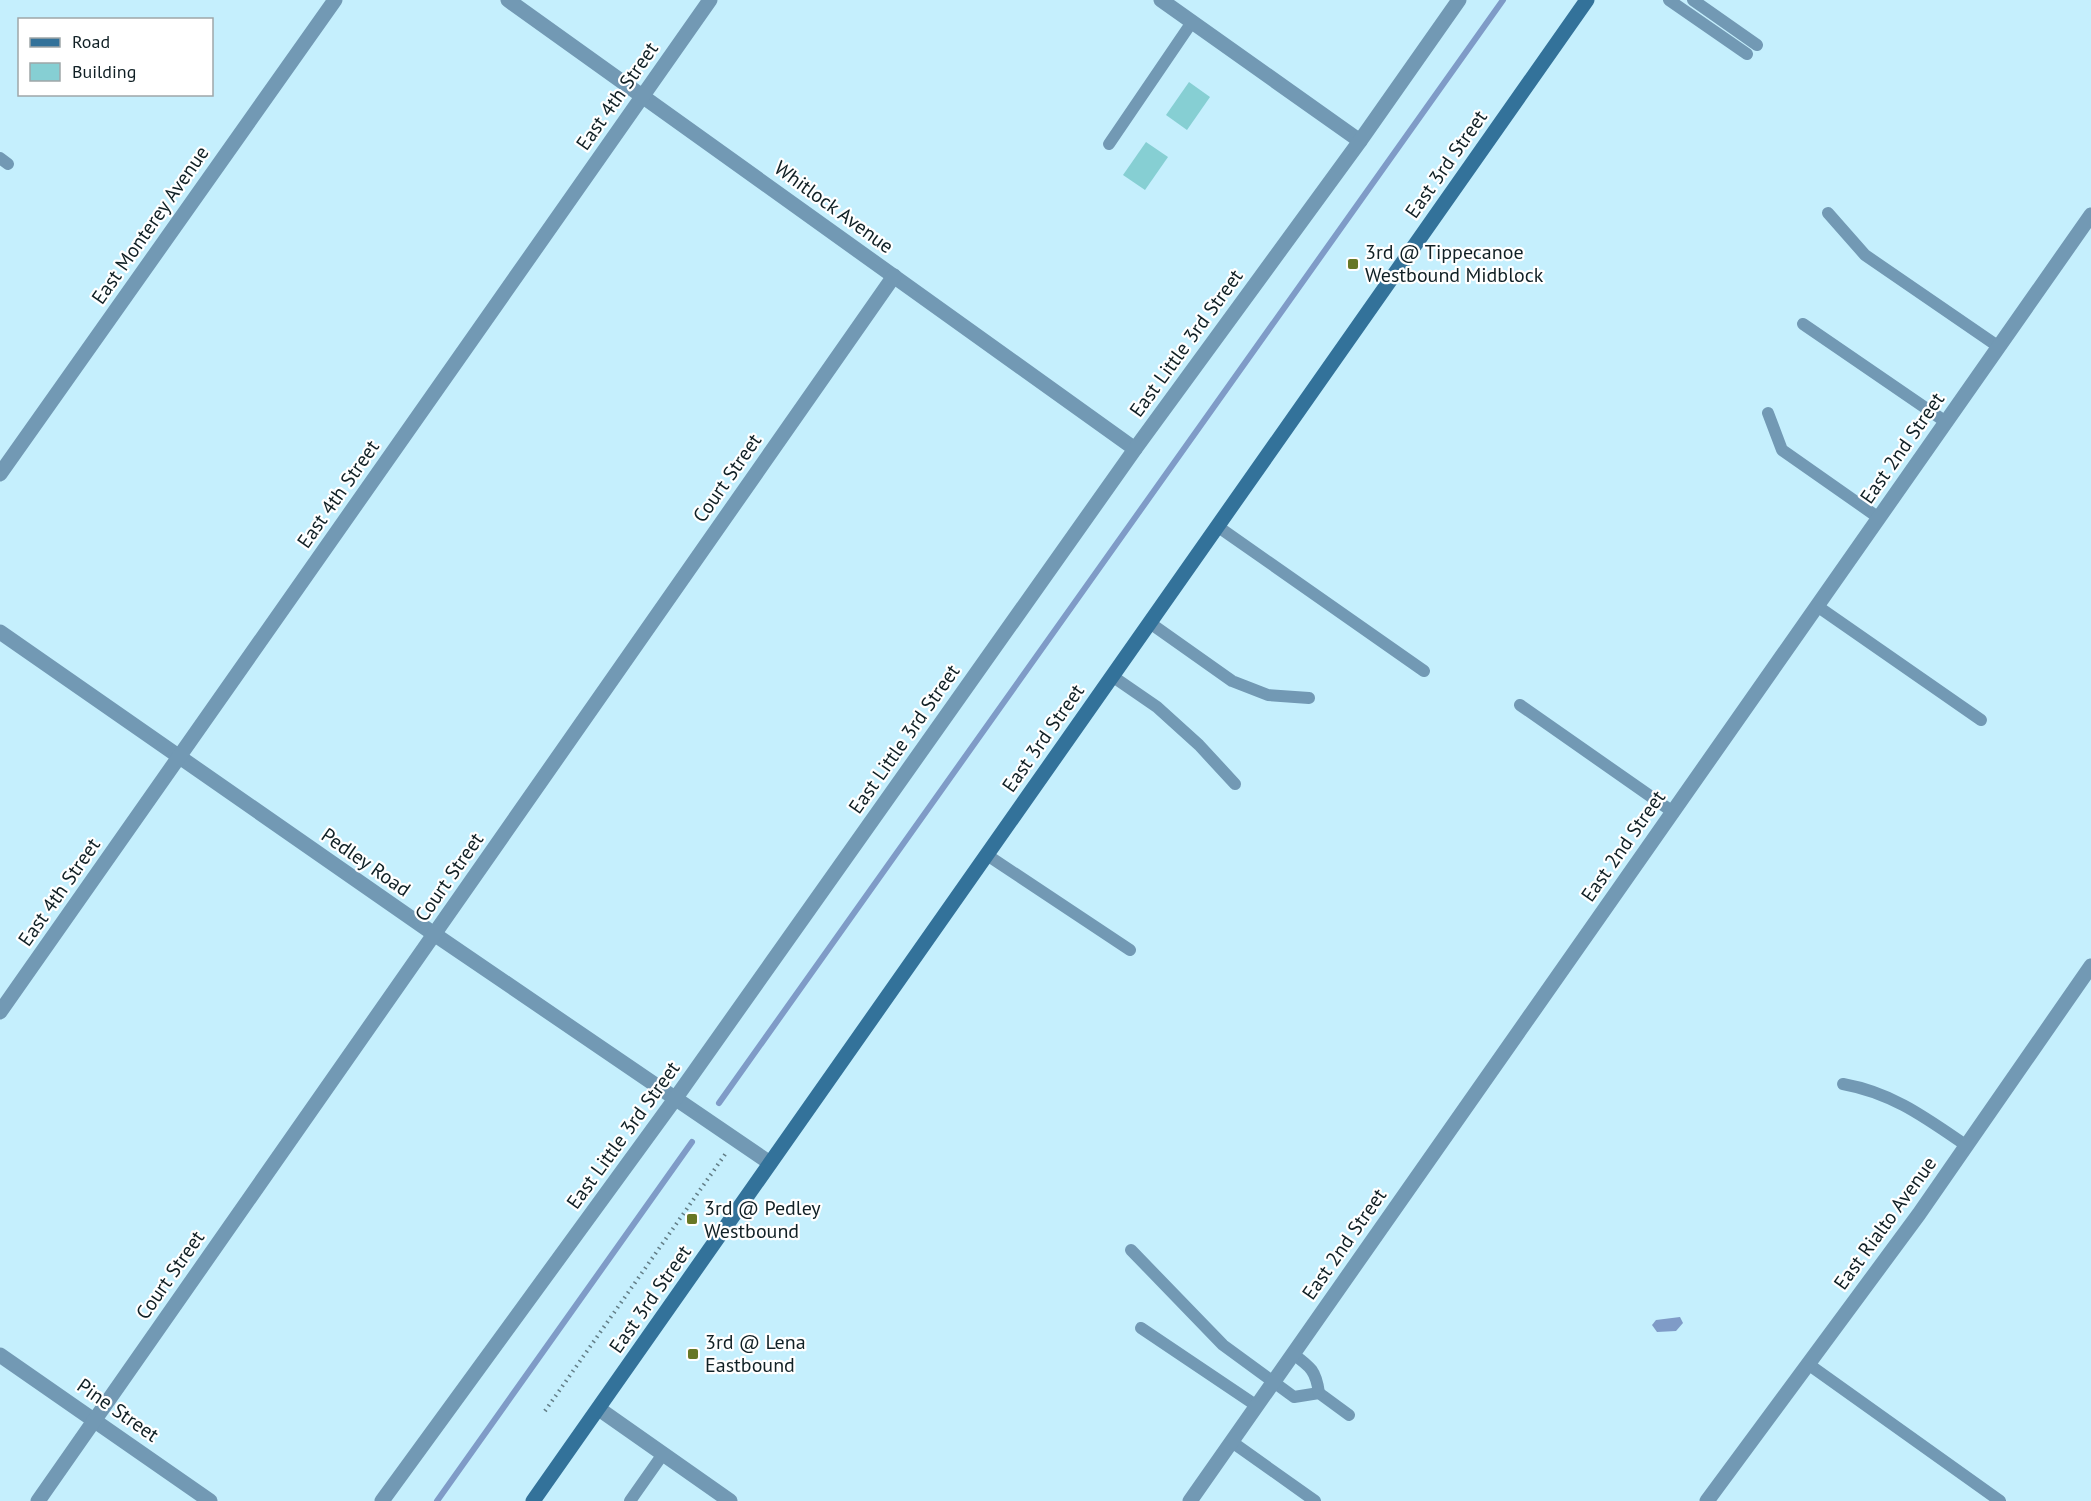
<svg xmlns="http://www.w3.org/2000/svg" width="2091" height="1501" viewBox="0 0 2091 1501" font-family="'PT Sans',sans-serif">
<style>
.water{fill:#7f9bc7}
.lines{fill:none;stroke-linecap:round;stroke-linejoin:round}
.stream{stroke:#7f9bc7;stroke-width:6}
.building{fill:#86cfd3}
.path{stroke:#627d86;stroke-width:4;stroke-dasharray:1.5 4.5;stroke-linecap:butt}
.service{stroke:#7299b4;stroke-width:12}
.minor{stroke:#7299b4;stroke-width:15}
.tertiary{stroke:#7299b4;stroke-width:15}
.secondary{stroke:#33729a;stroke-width:15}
.poi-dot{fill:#677725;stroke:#fff;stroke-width:2}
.labels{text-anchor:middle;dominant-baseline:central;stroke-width:4.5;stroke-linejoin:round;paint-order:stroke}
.street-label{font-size:20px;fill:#102025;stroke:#fff}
.poi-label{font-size:20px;fill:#102025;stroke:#fff;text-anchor:start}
</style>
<rect width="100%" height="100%" fill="#c5effd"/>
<path class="water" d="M1680,1317l3,6 -7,8 -19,1 -5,-7 4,-5z"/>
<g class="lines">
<g class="stream">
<path d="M719,1103l784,-1103"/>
<path d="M437,1501l255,-359"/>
</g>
</g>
<g class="building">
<path d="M1189,82l21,15 -23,33 -21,-15z"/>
<path d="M1146,142l22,15 -23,33 -22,-15z"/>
</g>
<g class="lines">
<path class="path" d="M545,1411l181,-258"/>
<g class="service">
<path d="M1669,0l78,54"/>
<path d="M1693,0l64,45"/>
<path d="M1109,144l83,-122"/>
<path d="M0,158l8,6"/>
<path d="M1828,213l37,42 134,92"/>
<path d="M1803,324l143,98"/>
<path d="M1768,413l14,37 97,68"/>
<path d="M1217,526l207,145"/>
<path d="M1817,606l164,114"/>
<path d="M1150,623l82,58 36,14 41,3"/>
<path d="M1112,676l45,31 42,38 36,39"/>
<path d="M1520,705l153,107"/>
<path d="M987,855l143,95"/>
<path d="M1843,1084c50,9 83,34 124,62"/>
<path d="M1131,1250l92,95 71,52 25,-4 30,22"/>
<path d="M1141,1328l116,78"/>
<path d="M1293,1354c18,13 23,17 26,39"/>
<path d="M1808,1364l192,137"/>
<path d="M1232,1442l83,59"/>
<path d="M630,1501l33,-47"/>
</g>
<g class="minor">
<path d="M508,0l627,449"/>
<path d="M1161,0l199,141"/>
<path d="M0,474l335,-474"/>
<path d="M0,632l434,302 336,229"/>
<path d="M0,1012l710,-1012"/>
<path d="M0,1355l210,146"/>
<path d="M38,1501l856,-1225"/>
<path d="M382,1501l293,-402 460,-650 225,-308 99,-141"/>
<path d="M1190,1501l901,-1286"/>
</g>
<g class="tertiary">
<path d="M599,1409l131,92"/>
<path d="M1707,1501l212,-287 172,-248"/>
</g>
<path class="secondary" d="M533,1501l1054,-1501"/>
</g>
<g class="poi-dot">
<rect x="1347" y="258" width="12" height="12" rx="3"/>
<rect x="686" y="1213" width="12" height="12" rx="3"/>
<rect x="687" y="1348" width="12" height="12" rx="3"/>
</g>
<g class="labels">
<g class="street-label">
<text transform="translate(617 96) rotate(-55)">East 4th Street</text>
<text transform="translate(1446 164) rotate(-55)">East 3rd Street</text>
<text transform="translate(834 207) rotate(36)">Whitlock Avenue</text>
<text transform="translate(150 225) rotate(-55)">East Monterey Avenue</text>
<text transform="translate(1186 343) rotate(-54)">East Little 3rd Street</text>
<text transform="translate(1902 448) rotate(-55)">East 2nd Street</text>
<text transform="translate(727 478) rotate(-55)">Court Street</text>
<text transform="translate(338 494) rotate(-55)">East 4th Street</text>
<text transform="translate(1043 738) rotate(-55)">East 3rd Street</text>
<text transform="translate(904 739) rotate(-55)">East Little 3rd Street</text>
<text transform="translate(1623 846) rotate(-55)">East 2nd Street</text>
<text transform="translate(366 862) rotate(35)">Pedley Road</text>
<text transform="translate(449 877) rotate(-55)">Court Street</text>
<text transform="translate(59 892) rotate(-55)">East 4th Street</text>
<text transform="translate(623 1135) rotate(-54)">East Little 3rd Street</text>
<text transform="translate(1885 1223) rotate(-54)">East Rialto Avenue</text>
<text transform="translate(1344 1244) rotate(-55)">East 2nd Street</text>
<text transform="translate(170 1275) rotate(-55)">Court Street</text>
<text transform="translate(650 1299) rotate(-55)">East 3rd Street</text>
<text transform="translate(118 1410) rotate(35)">Pine Street</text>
</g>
<g class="poi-label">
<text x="1365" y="252">3rd @ Tippecanoe<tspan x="1365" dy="23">Westbound Midblock</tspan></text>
<text x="704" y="1208">3rd @ Pedley<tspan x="704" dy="23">Westbound</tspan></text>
<text x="705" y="1342">3rd @ Lena<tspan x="705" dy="23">Eastbound</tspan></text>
</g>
</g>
<rect x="18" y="18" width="195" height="78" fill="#ffffff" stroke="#9fa6a8" stroke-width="1.5"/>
<rect x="30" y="38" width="30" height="9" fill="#33729a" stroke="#9fa6a8" stroke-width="1.5"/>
<text x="72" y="48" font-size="18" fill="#102025">Road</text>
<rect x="30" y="63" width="30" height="18" fill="#86cfd3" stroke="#9fa6a8" stroke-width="1.5"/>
<text x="72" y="78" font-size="18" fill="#102025">Building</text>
</svg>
